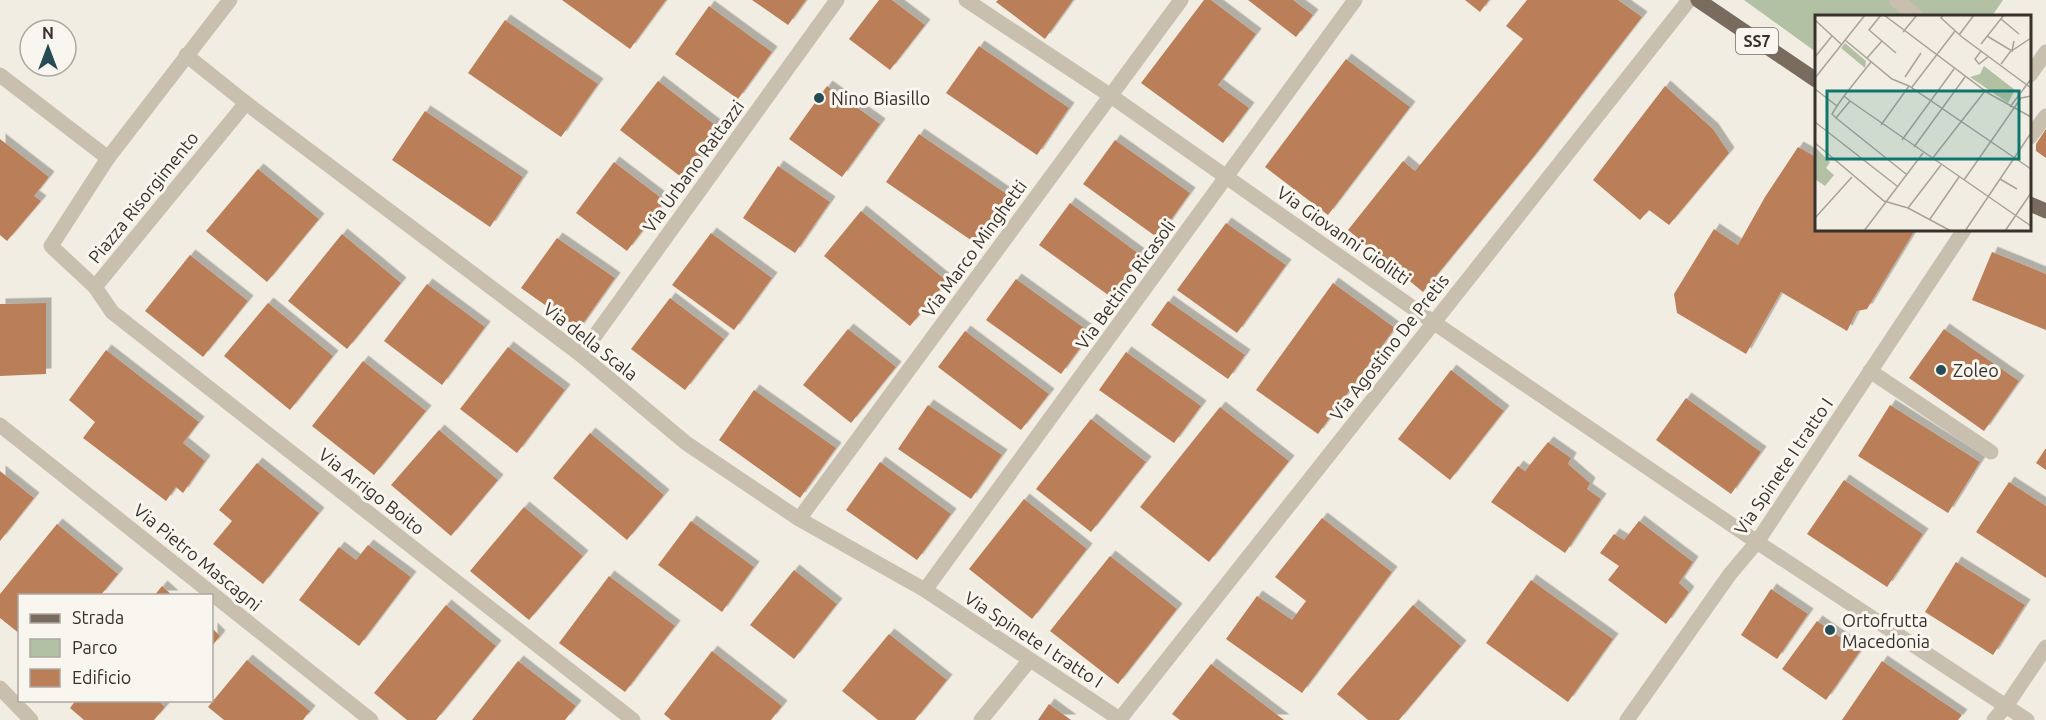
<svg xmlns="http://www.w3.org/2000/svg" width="2046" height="720" viewBox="0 0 2046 720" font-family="Ubuntu,sans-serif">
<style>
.green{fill:#b2c0a3}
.building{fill:#ba7f58;filter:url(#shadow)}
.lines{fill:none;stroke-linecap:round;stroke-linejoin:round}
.pedestrian{stroke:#c9bfaf;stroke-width:15}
.minor{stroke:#c9bfaf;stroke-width:15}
.primary{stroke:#796c5f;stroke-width:15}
.poi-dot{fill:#264c56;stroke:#f9f6ef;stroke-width:2}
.labels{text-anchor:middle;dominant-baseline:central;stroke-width:6;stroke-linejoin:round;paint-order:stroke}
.shield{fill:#f9f6ef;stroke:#736d66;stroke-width:1.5}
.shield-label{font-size:16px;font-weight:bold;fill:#39322c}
.poi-label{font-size:18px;fill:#39322c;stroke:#f9f6ef;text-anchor:start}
.street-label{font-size:18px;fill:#39322c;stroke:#f9f6ef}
.inset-road{fill:none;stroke:#a8a299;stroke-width:1.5}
.view{fill:#0f766e;fill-opacity:0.15;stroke:#0f766e;stroke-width:3}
.inset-edge{fill:none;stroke:#39322c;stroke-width:3}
</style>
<defs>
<filter id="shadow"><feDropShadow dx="5.5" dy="-5.5" stdDeviation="0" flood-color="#0004"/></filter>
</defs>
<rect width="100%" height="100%" fill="#f2ede2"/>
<path class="green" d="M1744,0h259l-11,16h-176v36z"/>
<g class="building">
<path d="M562,0h104l-36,49z"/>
<path d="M752,0h54l-18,25z"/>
<path d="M879,0h13l33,25 -35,45 -41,-31z"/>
<path d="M998,0h75l-28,39 -49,-37z"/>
<path d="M1204,0h7l45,34 -38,51 31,23 -26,35 -82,-60z"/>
<path d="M1248,0h45l20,15 -17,22z"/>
<path d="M1465,0h24l-9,12z"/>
<path d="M1527,0h91l24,17 -107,138 -112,137 -75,-62 55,-69 12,10 108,-132 -17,-13z"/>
<path d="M709,6l63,46 -34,47 -63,-45z"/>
<path d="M505,20l93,64 -37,53 -93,-64z"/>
<path d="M979,46l90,62 -32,47 -91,-62z"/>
<path d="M1346,59l64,48 -82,108 -63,-48z"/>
<path d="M658,81l65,50 -38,49 -65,-50z"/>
<path d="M827,86l53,38 -38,53 -53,-38z"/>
<path d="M1665,86l48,43 16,24 -60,72 -20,-15 -9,10 -47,-40z"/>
<path d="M425,111l98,66 -33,50 -98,-67z"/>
<path d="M2046,129v29l-10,-7v-7z"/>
<path d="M919,134l95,65 -33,48 -95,-65z"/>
<path d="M0,139l49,38 -15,19 7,5 -34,40 -7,-6z"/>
<path d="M1115,140l75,53 -32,45 -75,-54z"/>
<path d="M1798,147l18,10v73h99l-48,79 -10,2 -10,20 -66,-39 -35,62 -69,-41 -3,-19 40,-65 24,16 27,-48z"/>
<path d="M614,162l51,39 -38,50 -51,-38z"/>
<path d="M778,166l52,36 -35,51 -52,-35z"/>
<path d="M258,169l61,50 -52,63 -61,-51z"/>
<path d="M1070,203l72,53 -31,41 -72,-52z"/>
<path d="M861,211l86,70 -37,45 -86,-70z"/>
<path d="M1226,223l60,42 -49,68 -60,-43z"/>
<path d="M711,233l61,45 -38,52 -62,-45z"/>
<path d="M342,234l59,49 -54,66 -59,-48z"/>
<path d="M557,238l58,40 -36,51 -58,-41z"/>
<path d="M1992,252l54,22v56l-74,-30z"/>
<path d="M190,255l58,46 -45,56 -58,-46z"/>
<path d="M1016,279l75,54 -30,41 -75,-54z"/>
<path d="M1333,283l62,45 -77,106 -62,-44z"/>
<path d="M427,284l58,43 -43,58 -58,-44z"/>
<path d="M670,298l54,41 -39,51 -54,-41z"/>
<path d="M1168,301l77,54 -17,24 -77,-54z"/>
<path d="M46,303v71l-46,2v-72z"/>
<path d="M268,303l65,53 -43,54 -66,-54z"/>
<path d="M848,329l48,38 -45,56 -48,-38z"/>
<path d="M1944,329l75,52 -35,50 -75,-53z"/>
<path d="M965,331l84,63 -28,36 -83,-63z"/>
<path d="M508,347l57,43 -48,63 -57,-44z"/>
<path d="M106,350l93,72 -16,21 22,18 -22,32 -7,-6 -10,14 -83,-63 12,-16 -26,-22z"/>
<path d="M1126,352l75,54 -27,37 -75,-53z"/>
<path d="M363,361l63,50 -52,64 -62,-49z"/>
<path d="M1451,370l53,41 -54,69 -52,-41z"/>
<path d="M754,390l82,58 -36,50 -81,-58z"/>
<path d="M1686,398l75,54 -30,42 -75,-54z"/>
<path d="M928,405l74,50 -31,44 -73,-50z"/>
<path d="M1890,405l90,57 -32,51 -90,-57z"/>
<path d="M1220,407l69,54 -80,101 -69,-55z"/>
<path d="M1091,419l55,43 -55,70 -55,-43z"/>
<path d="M439,430l59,50 -47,56 -60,-51z"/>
<path d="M590,433l74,62 -37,45 -74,-62z"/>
<path d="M1548,442l23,16 -3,6 22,19 -3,6 14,10 -36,54 -74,-51 27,-36 7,5z"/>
<path d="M2046,448v22l-10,-7z"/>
<path d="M880,462l71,52 -34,46 -71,-50z"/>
<path d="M257,463l62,50 -56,71 -50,-40 19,-23 -13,-11z"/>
<path d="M0,471l34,27 -34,43z"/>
<path d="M1844,480l79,54 -36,53 -80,-53z"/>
<path d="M2009,482l37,24v72l-70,-46z"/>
<path d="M1024,499l63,50 -55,70 -63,-50z"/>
<path d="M524,507l59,49 -54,64 -59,-49z"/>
<path d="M1322,518l70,54 -90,121 -76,-54 31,-43 35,24 14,-19 -31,-24z"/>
<path d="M691,521l63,46 -32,45 -64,-47z"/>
<path d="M1639,521l54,41 -14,21 10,9 -23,32 -58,-44 11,-14 -19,-13 14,-19 10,6z"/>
<path d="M57,524l61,50 -18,22h-80v38l-20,-16v-24z"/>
<path d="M368,545l43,32 -52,69 -60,-46 40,-53 17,13z"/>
<path d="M1110,556l67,53 -59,75 -68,-53z"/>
<path d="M1956,562l69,43 -32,50 -68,-43z"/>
<path d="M794,570l43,34 -43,55 -44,-34z"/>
<path d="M609,576l66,50 -50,66 -66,-49z"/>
<path d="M1531,580l82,59 -45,63 -82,-59z"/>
<path d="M162,586l11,10h-19z"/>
<path d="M1771,589l37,25 -31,45 -36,-24z"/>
<path d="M446,605l50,41 -60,74h-29l-33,-27z"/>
<path d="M1413,605l48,41 -62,74h-31l-31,-26z"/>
<path d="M1817,621l43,30 -34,49 -44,-31z"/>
<path d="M212,628l8,8 -8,10z"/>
<path d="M889,634l58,46 -32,40h-37l-36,-29z"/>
<path d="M712,651l70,55 -11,14h-100l-7,-6z"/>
<path d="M247,660l63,51 -7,9h-79l-16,-13z"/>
<path d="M518,661l58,45 -11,14h-93z"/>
<path d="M1882,661l80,54 -4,5h-116z"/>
<path d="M1211,664l73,56h-104l-8,-6z"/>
<path d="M76,700h81l8,7 -11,13h-70l-14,-12z"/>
<path d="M1049,704l22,16h-33z"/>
</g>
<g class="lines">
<path class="pedestrian" d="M1896,0l20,16"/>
<g class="minor">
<path d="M966,0l145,96 322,226 324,220 270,178"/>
<path d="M186,55l60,48 -151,184 -44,-41 57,-88 122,-158"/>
<path d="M0,75l108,83"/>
<path d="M2030,75l16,-23"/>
<path d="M246,103l335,252 105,88 113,76 126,71 196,130"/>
<path d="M2030,137l16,-21"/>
<path d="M95,287l17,25 521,408"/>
<path d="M581,355l256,-355"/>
<path d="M1870,371l121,81"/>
<path d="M0,425l371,295"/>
<path d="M799,519l382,-519"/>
<path d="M925,590l430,-590"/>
<path d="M0,688l31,32"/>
<path d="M1120,719l569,-719"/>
<path d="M981,720l48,-59"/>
<path d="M1627,720l103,-146 27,-32 207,-312"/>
<path d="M1994,720l12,-14 40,-59"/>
</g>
<g class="primary">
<path d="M1698,0l118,80"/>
<path d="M2030,204l16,7"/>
</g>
</g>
<g class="poi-dot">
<circle cx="819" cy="98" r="6"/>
<circle cx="1941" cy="370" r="6"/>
<circle cx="1830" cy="630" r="6"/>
</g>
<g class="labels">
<rect class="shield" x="1736" y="28" width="42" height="26" rx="4.5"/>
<g class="shield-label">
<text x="1757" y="41">SS7</text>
</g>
<g class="poi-label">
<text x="831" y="98">Nino Biasillo</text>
<text x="1953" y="370">Zoleo</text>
<text x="1842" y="620">Ortofrutta<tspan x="1842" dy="21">Macedonia</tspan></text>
</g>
<g class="street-label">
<text transform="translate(693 166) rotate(-54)">Via Urbano Rattazzi</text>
<text transform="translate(143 197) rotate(-51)">Piazza Risorgimento</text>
<text transform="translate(1344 235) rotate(35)">Via Giovanni Giolitti</text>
<text transform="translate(974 248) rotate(-54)">Via Marco Minghetti</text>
<text transform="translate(1125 284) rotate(-54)">Via Bettino Ricasoli</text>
<text transform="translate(591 341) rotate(38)">Via della Scala</text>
<text transform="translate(1389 347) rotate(-52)">Via Agostino De Pretis</text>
<text transform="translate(1783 466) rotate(-56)">Via Spinete I tratto I</text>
<text transform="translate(372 491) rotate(38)">Via Arrigo Boito</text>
<text transform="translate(198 557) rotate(39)">Via Pietro Mascagni</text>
<text transform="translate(1034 639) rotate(33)">Via Spinete I tratto I</text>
</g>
</g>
<g transform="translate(1815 15)">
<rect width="216" height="216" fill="#f2ede2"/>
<path d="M30,28l21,18 -1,7 -24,-20zM169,51l31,24 -7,13 -38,-26 10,-3zM1,133l14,14 -4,6 8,7 -9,11 -10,-7z" fill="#b2c0a3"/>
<path class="inset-road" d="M66,0l-12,15 27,23M69,0l104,78 43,24M128,0l-2,3 21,19 69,51M186,4l18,15M0,5l27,25M88,17l14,-17M144,20l15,-20M172,21l25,15 2,-10M30,25l47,39 17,7 122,83M166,29l23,-29M166,36l-6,8 4,5 10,-8M0,42l17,-21M52,43l15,-17M186,49l9,-12 21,-14M90,62l16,-24M0,63l50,-63M97,72l43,-56M0,74l22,17M29,81l6,5 -14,17 -4,-4 5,-8 7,-10 27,-34M35,86l181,125M195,92l21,-28M21,103l70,56M0,107l82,64M66,110l28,-39M87,125l52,-71M0,128l69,58 24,7 43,23M99,132l51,-70M117,144l53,-68M185,164l17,10M149,165l57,-82 10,-2M93,193l33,-43M0,203l37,-41M115,204l29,-42M49,216l59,-78M150,216l66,-98M190,216l26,-38"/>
<path class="view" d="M12,76h192v68h-192z"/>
<rect width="216" height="216" class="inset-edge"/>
</g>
<rect x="18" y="594" width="195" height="108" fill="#f9f6ef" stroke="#aca8a1" stroke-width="1.5"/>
<rect x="30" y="614" width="30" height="9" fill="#796c5f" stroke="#aca8a1" stroke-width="1.5"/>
<text x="72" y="624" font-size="18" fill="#39322c">Strada</text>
<rect x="30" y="639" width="30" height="18" fill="#b2c0a3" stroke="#aca8a1" stroke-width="1.5"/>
<text x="72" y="654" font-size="18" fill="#39322c">Parco</text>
<rect x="30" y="669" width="30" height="18" fill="#ba7f58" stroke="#aca8a1" stroke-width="1.5"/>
<text x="72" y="684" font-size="18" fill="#39322c">Edificio</text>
<g transform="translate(48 48)"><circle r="28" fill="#f9f6ef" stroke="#aca8a1" stroke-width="1.5"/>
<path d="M0-4.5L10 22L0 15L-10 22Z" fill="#264c56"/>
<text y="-9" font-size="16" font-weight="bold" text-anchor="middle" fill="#39322c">N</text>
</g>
</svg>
